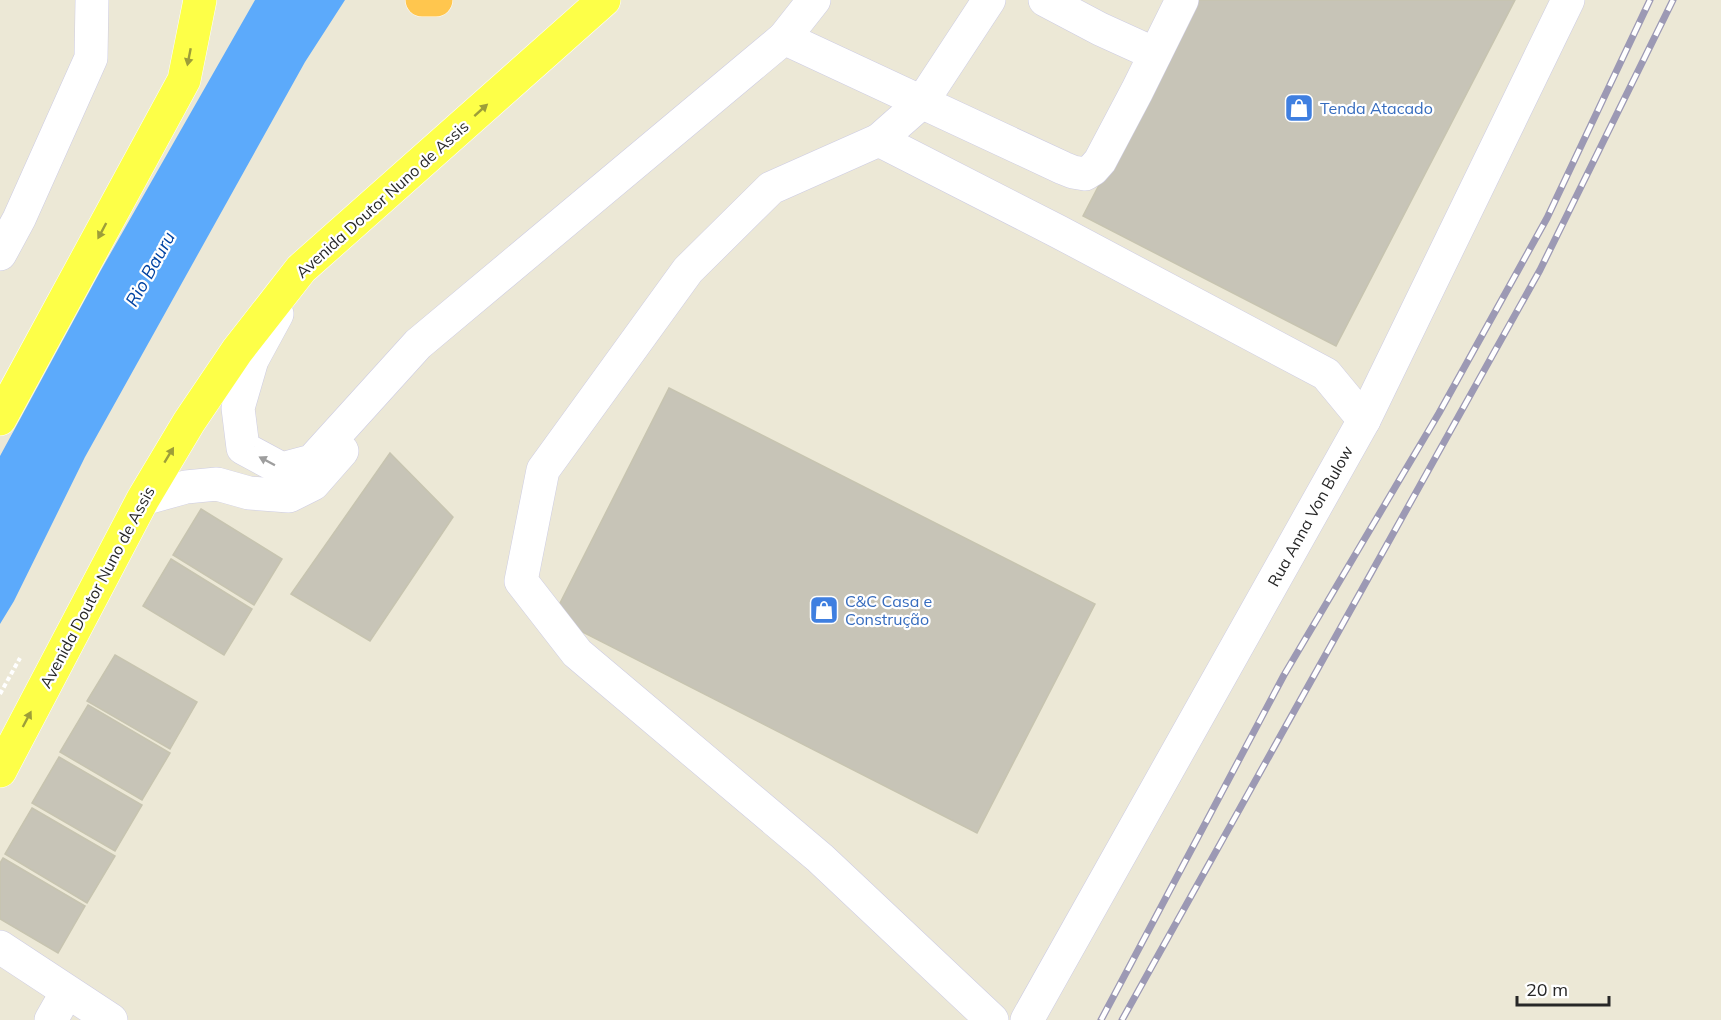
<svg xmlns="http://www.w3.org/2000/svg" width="1721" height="1020" viewBox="0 0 1721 1020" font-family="Mulish,sans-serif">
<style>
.water{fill:#5caafb}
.building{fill:#c7c4b7;stroke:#c7c4b0;stroke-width:1.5}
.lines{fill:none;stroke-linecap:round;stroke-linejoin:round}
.minor-casing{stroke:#cdcce3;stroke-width:34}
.major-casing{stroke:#fff;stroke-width:34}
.highway-casing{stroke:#fff;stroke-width:34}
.path{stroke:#fff;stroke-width:4;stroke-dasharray:4.5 3;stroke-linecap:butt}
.minor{stroke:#fff;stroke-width:33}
.major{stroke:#fdff48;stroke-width:33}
.highway{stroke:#ffc64e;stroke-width:33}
.rail-casing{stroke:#9c99b4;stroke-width:7}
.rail{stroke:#fff;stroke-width:4.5;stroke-dasharray:14;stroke-linecap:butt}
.oneway{fill:#9d9e39}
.oneway2{fill:#9e9e9e}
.labels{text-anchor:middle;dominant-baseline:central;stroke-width:4.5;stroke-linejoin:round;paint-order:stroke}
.shop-label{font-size:16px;fill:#366cbe;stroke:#fff;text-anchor:start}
.street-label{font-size:16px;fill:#272727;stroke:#fff}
.water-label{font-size:18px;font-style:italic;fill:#0043a2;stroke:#fff}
</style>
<rect width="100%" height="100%" fill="#ece8d6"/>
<path class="water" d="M255,0h90l-40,62 -220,395 -71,144 -14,23v-168l101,-186z"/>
<g class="building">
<path d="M1195,0h320l-179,346 -253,-130z"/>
<path d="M669,388l426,216 -118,229 -424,-216z"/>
<path d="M390,453l63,64 -83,124 -79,-47z"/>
<path d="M201,509l81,50 -28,46 -81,-50z"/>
<path d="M171,559l81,50 -28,46 -81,-49z"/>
<path d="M115,655l82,47 -27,47 -83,-48z"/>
<path d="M88,705l82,48 -28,47 -82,-48z"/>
<path d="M59,757l83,48 -27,46 -83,-48z"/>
<path d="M32,808l83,48 -28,47 -82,-49z"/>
<path d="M3,858l82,48 -27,47 -58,-34v-56z"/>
</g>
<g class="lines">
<g class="minor-casing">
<g id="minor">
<path d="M1045,0l55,29 55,25"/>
<path d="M784,38l30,-38"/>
<path d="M879,140l43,-38 67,-102"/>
<path d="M0,254l19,-35 72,-161 1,-58"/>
<path d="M277,314l-25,46 -14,48 5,40 39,21 30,-8 106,-117 366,-306 279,130 10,4 12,2 8,-5 7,-8 37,-70 45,-91"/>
<path d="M143,499l43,-12 31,-3 32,9 40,3 24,-12 29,-33"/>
<path d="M0,947l111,73"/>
<path d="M51,1020l16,-28"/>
<path d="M992,1020l-172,-162 -243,-205 -56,-72 22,-111 145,-200 83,-82 108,-48 180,92 267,142 38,46"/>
<path d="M1027,1020l337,-600 204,-420"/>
</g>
</g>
<g class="major-casing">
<g id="major">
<path d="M0,419l184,-339 16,-80"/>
<path d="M0,771l143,-272 46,-77 48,-71 64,-82 303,-269"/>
</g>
</g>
<g class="highway-casing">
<path id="highway" d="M422,0h14"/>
</g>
<path class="path" d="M0,694l20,-36"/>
<use href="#minor" class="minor"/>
<use href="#major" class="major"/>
<use href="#highway" class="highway"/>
<g class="rail-casing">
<g id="rail">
<path d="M1101,1020l183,-345 155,-262 108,-195 103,-218"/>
<path d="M1122,1020l418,-750 133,-270"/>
</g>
</g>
<use href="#rail" class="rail"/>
</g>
<defs><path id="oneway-solid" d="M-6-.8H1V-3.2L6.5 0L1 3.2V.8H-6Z" transform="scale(1.5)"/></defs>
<g class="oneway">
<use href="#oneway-solid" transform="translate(189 57) rotate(101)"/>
<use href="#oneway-solid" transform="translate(481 110) rotate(-42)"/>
<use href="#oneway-solid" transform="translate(102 231) rotate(118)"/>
<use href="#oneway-solid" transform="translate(169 455) rotate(-59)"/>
<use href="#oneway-solid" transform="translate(27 719) rotate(-62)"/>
</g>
<use class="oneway2" href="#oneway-solid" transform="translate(267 461) rotate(-152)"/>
<defs>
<g id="shop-square" transform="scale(1.5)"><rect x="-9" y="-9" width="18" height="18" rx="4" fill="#3f7fe0" stroke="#fff"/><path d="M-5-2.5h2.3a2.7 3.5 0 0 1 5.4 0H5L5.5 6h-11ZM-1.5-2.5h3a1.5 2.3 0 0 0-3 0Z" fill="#fff"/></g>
</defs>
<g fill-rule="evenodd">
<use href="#shop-square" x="1299" y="108"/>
<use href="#shop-square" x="824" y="610"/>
</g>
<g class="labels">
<g class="shop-label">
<text x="1320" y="108">Tenda Atacado</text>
<text x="845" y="601">C&amp;C Casa e<tspan x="845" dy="18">Construção</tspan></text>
</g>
<g class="street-label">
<text transform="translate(382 199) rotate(-42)">Avenida Doutor Nuno de Assis</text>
<text transform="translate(1310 516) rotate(-61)">Rua Anna Von Bulow</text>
<text transform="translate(97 587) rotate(-62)">Avenida Doutor Nuno de Assis</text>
</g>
<g class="water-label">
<text transform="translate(150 269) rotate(-61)">Rio Bauru</text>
</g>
</g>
<path d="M1517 996v9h92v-9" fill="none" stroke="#272727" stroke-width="3"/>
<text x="1526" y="996" font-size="18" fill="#272727" stroke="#ffffff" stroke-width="4.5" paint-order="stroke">20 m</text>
</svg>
